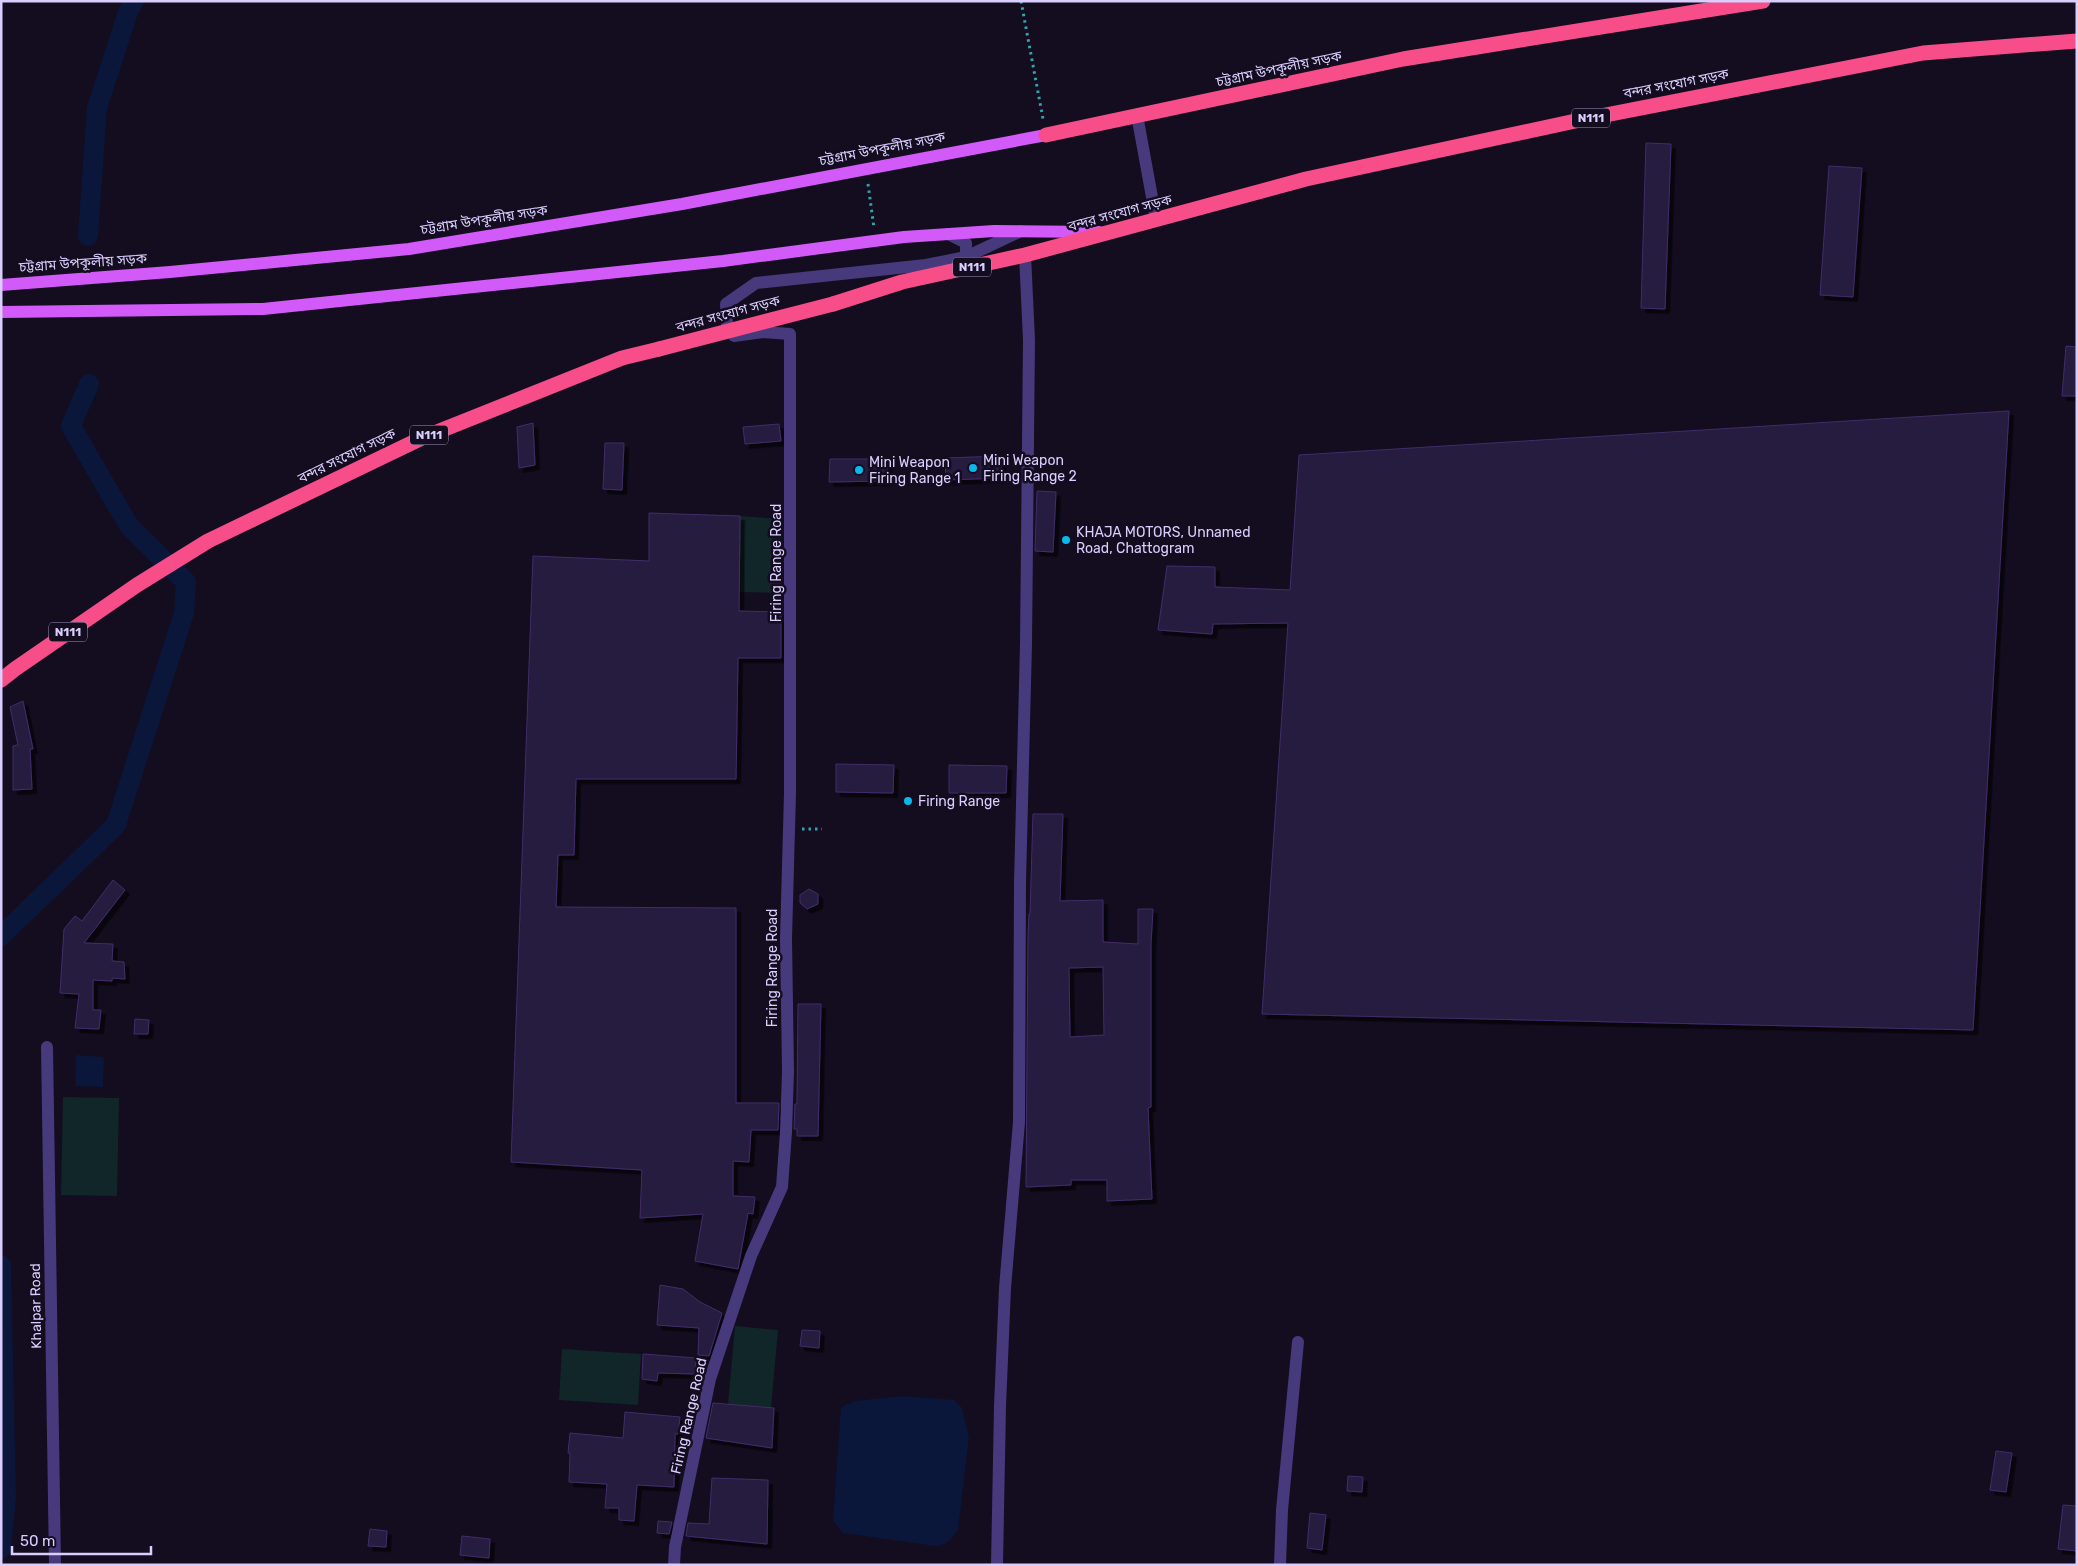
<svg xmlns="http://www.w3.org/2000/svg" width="2078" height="1566" viewBox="0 0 2078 1566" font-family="Rubik,'Noto Sans Bengali',sans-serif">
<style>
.green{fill:#112629}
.water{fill:#0b163b}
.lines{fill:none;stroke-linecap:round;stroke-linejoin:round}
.canal{stroke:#0b163b;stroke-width:20}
.building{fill:#271a3f;stroke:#422d6a;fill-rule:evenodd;filter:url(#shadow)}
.path{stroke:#33a3ac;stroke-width:3;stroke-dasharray:2.5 4;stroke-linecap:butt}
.minor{stroke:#463a7c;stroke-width:12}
.major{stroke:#d25af8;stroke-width:12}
.highway{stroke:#f74e89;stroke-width:15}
.highway-bridge{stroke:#f74e89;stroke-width:15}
.poi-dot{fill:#0ab8ec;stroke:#130d1f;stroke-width:2}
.labels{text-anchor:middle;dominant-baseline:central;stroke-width:5;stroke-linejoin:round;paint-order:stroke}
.shield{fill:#130d1f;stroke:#9e94ba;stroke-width:1}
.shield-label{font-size:12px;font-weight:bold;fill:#d9cefd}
.street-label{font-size:14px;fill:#d9cefd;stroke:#130d1f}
.poi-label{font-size:14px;fill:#d9cefd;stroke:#130d1f;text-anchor:start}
</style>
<defs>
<filter id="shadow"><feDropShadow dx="4.5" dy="4.5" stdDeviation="0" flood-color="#0009"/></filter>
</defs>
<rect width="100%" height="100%" fill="#130d1f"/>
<g class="green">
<path d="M740,516l40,3 1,74 -42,-1z"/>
<path d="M63,1097l56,1 -2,98 -56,-1z"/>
<path d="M735,1326l43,4 -7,78 -43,-3z"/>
<path d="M562,1349l79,5 -3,51 -79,-5z"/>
</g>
<g class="water">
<path d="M76,1055l28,2 -1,30 -28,-1z"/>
<path d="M904,1396l50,4 8,8 7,29 -11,93c-7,9 -11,15 -23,16l-92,-13 -10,-13 8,-113 14,-6z"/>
</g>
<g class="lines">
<g class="canal">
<path d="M88,236l9,-128 31,-96 6,-11"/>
<path d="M1,936l115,-111 68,-212 2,-31 -57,-56 -58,-100 18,-42"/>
<path d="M1,1265l5,232 -5,52"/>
</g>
</g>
<g class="building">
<path d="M1646,143l25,1 -6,165 -24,-1z"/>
<path d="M1829,166l33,2 -9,129 -33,-2z"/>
<path d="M2066,346l11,1v49h-15z"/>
<path d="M2009,411l-36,619 -711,-16 26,-391 -75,1 -1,10 -54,-4 9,-64 48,1v20l75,3 9,-135z"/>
<path d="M533,423l2,42 -16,3 -2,-41z"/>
<path d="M779,424l2,17 -36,3 -2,-17z"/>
<path d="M605,443h19l-2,47 -19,-1z"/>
<path d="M1001,456l1,22 -56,2 -1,-22z"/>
<path d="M830,459h57l1,22 -59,1z"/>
<path d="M1037,491l19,1 -3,60 -18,-1z"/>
<path d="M649,513l91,3 -1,95 42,1v46h-43l-2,121h-160l-2,76h-16l-2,52 180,1v195h43l-1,27h-27l-2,32 -16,-1v35l22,1 -2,17 -5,-1 -10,56 -43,-8 8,-47 -63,4 2,-48 -131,-8 22,-606 116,5z"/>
<path d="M23,701l10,48h-3l2,40 -19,1v-44l5,-1 -8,-38z"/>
<path d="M836,764l58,1 -1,28 -57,-1z"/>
<path d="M949,765l58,1 -1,27h-57z"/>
<path d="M1033,814h30l-3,87 43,-1v42l35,2v-35h15l-2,35v163l-3,1 4,91 -45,2v-21h-36v5l-45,2 2,-253 1,-20h1zM1103,967l1,68 -34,2 -1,-69z"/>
<path d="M113,880l12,10 -41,53 29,1 -1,17 12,1 1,17 -13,-1v3l-19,-1v30h8l-2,19 -24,-1 4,-34 -19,-1 4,-64 11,-13 7,5z"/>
<path d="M809,889l9,5v10l-11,5 -7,-6v-8z"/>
<path d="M798,1004h23l-3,132h-21v-7h-3l1,-25h2z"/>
<path d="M135,1019l14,1 -1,14h-14z"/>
<path d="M660,1285l23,4 17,13 22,11 -13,43 -11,-1 1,-27 -42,-3z"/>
<path d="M802,1330l18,1 -1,17 -19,-2z"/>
<path d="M643,1354l53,4 -1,16 -37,-1 -1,8 -15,-2z"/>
<path d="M713,1403l61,5 -2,40 -66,-10z"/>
<path d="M625,1412l55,5 -2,17h-3l-1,53 -37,-2 -3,36 -15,-1v-12h-14l2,-24 -38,-2 1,-29h-2l2,-20 53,5z"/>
<path d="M1996,1451l16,2 -6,39 -16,-2z"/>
<path d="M1348,1476l15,1 -1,15 -15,-1z"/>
<path d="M712,1478l56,2 -1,64 -81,-8 2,-13 21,1z"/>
<path d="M2063,1505l14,1v45l-19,-2z"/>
<path d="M1310,1513l16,2 -4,35 -15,-2z"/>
<path d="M658,1521l14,1 -3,12 -12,-1z"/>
<path d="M370,1529l17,2 -1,16 -18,-1z"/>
<path d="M462,1536l28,3 -1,19 -29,-3z"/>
</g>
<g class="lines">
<g class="path">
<path d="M1021,1l22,118"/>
<path d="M868,184l6,44"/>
<path d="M802,829h20"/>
</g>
<g class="minor">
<path d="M1137,115l19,104"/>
<path d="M966,257l55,-26"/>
<path d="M47,1047l8,518"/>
<path d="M674,1565l1,-18 35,-168 41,-123 31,-69 4,-55 2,-61 -2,-133 4,-145v-459l-27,-2 -29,4 -7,-12 -1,-20 30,-21 170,-18 40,-8v-14l-18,-9"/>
<path d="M997,1565l3,-159 5,-118 14,-166 1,-239 6,-239 3,-304 -4,-85"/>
<path d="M1280,1565l2,-55 16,-168"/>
</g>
<g class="major">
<path d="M1,285l169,-13 239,-23 273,-45 364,-69"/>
<path d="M1,312l262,-3 460,-48 181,-24 90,-6 105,1"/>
</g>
<g class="highway">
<path d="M1046,135l357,-76 360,-58"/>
<path d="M833,304l69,-22 123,-27 281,-76 274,-59 343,-67 154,-12"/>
<path d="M1,680l14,-11 122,-84 71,-44 214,-103 200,-80 37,-9"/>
</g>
<path class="highway-bridge" d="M659,349l174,-45"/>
</g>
<g class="poi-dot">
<circle cx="973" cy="468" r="5"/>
<circle cx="859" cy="470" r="5"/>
<circle cx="1066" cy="540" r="5"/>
<circle cx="908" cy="801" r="5"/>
</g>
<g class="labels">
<g class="shield">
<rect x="1572" y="108.5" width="38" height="19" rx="4"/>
<rect x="953" y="257.5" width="38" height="19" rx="4"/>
<rect x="410" y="425.5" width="38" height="19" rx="4"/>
<rect x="49" y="622.5" width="38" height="19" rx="4"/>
</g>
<g class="shield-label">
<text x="1591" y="118">N111</text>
<text x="972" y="267">N111</text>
<text x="429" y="435">N111</text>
<text x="68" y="632">N111</text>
</g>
<g class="street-label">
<text transform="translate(1279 69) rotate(-12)">চট্টগ্রাম উপকূলীয় সড়ক</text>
<text transform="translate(1676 84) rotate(-11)">বন্দর সংযোগ সড়ক</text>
<text transform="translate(882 149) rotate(-11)">চট্টগ্রাম উপকূলীয় সড়ক</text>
<text transform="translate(1120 213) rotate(-15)">বন্দর সংযোগ সড়ক</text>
<text transform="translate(484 220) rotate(-9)">চট্টগ্রাম উপকূলীয় সড়ক</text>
<text transform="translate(83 263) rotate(-4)">চট্টগ্রাম উপকূলীয় সড়ক</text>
<text transform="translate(728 314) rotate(-15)">বন্দর সংযোগ সড়ক</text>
<text transform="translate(347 456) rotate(-26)">বন্দর সংযোগ সড়ক</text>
<text transform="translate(776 563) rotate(-90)">Firing Range Road</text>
<text transform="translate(772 968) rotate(-90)">Firing Range Road</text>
<text transform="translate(36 1306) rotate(-91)">Khalpar Road</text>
<text transform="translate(689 1416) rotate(-77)">Firing Range Road</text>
</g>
<g class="poi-label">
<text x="983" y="460">Mini Weapon<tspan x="983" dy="16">Firing Range 2</tspan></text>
<text x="869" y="462">Mini Weapon<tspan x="869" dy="16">Firing Range 1</tspan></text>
<text x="1076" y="532">KHAJA MOTORS, Unnamed<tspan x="1076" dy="16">Road, Chattogram</tspan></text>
<text x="918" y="801">Firing Range</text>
</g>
</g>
<rect width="2078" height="1566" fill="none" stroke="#d9cefd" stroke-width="5"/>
<path d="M12 1546v8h139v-8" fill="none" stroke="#d9cefd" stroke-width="2.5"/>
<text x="20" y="1546" font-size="15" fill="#d9cefd" stroke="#130d1f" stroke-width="4" paint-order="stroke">50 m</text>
</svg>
